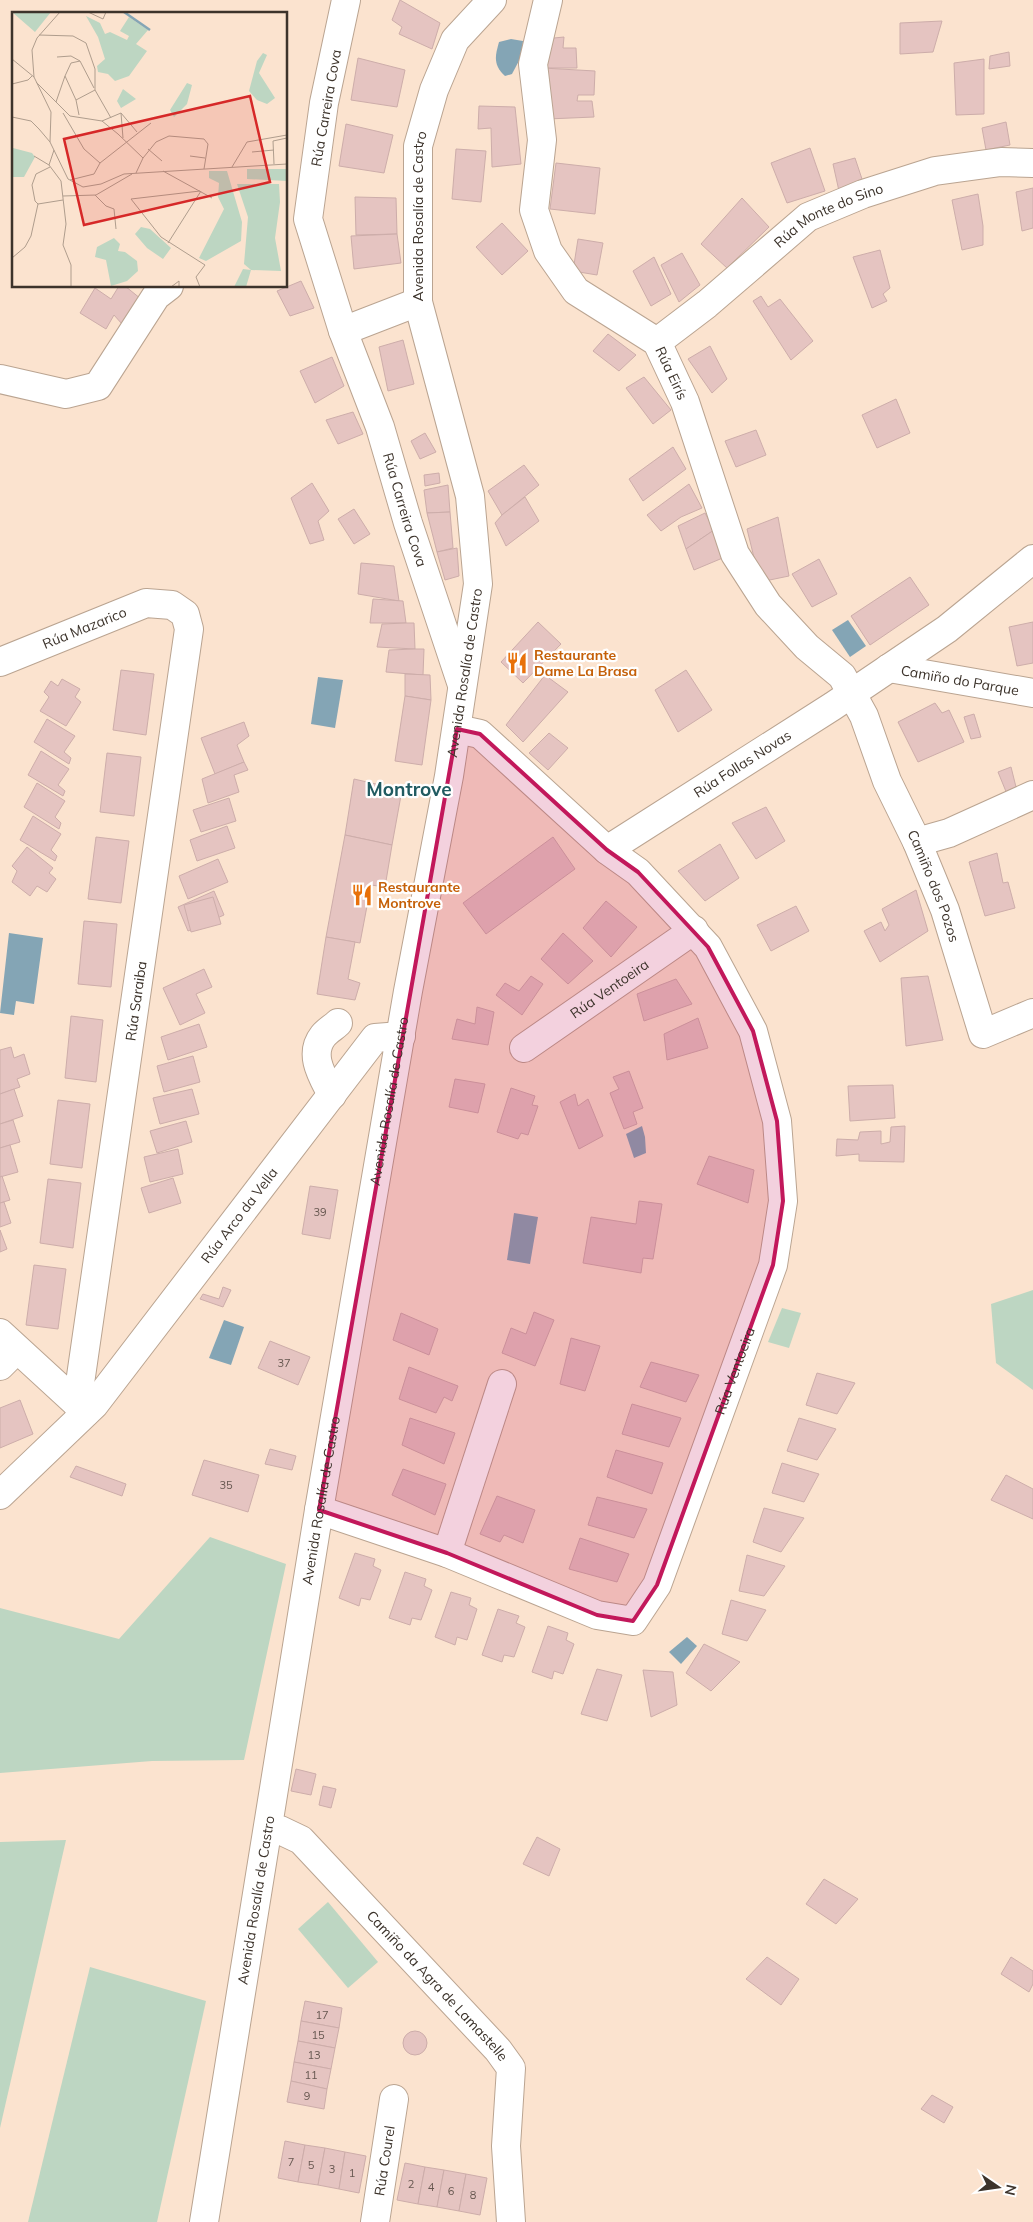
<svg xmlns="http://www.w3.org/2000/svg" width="1033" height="2222" viewBox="0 0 1033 2222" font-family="Mulish,sans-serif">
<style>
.green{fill:#bdd6c2}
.water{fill:#84a5b5}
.building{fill:#e5c4c1;stroke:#cdadaa}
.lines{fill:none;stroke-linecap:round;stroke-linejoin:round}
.minor-casing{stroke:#baa491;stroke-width:30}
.minor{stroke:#fff;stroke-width:28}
.marked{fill:#c2185b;fill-opacity:0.2;stroke:#c2185b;stroke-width:4;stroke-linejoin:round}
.labels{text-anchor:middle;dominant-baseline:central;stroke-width:4.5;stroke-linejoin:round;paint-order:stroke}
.number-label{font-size:11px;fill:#665750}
.street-label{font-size:14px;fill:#3c332b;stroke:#fff}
.food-label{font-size:14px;font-weight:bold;fill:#c56008;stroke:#fff;text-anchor:start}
.district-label{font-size:19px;font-weight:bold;fill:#215b61;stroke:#fff}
.inset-river{fill:none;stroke:#84a5b5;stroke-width:2.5}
.inset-road{fill:none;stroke:#af9d8d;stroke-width:1}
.view{fill:#d62828;fill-opacity:0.15;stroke:#d62828;stroke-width:2.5}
.inset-edge{fill:none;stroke:#3c332b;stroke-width:2.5}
</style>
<rect width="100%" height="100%" fill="#fbe3cf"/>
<g class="green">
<path d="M1033,1290v100l-37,-27 -5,-59z"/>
<path d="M782,1308l19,5 -12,35 -21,-6z"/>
<path d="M210,1537l76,27 -42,196 -92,1 -152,12v-165l119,31z"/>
<path d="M66,1840l-66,288v-286z"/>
<path d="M328,1902l50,60 -30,26 -50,-59z"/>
<path d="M90,1967l116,34 -49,221h-129z"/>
</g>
<g class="water">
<path d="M511,39l12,2 -1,14 -10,19 -7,2c-12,-11 -10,-20 -6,-34z"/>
<path d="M848,620l18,26 -16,11 -18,-27z"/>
<path d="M318,677l25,3 -8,48 -24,-4z"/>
<path d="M9,933l34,5 -9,66 -18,-3 -2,14 -14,-2z"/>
<path d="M642,1126l3,11 1,16 -12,5 -8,-24z"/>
<path d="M514,1213l24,4 -8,47 -23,-4z"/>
<path d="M224,1320l20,7 -13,38 -22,-7z"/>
<path d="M687,1637l10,9 -16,18 -12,-12z"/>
</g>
<g class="building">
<path d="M400,0l40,23 -8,26 -33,-15 3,-7 -10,-7z"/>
<path d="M942,21l-9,31 -33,2v-31z"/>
<path d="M564,37l-1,11h13l1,20h-34l1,-29z"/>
<path d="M1009,52l1,14 -21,3 1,-13z"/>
<path d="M358,58l47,12 -8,37 -46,-7z"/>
<path d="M984,59v55l-28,1 -2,-52z"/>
<path d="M543,68l52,3 -1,24h-16l-1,6h15l2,16 -47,2z"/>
<path d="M479,106l36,1 6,57 -29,3 -1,-39 -13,1z"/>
<path d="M1006,122l4,23 -24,5 -4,-22z"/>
<path d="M346,124l47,11 -9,38 -45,-7z"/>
<path d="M810,148l15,43 -38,12 -16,-40z"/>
<path d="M456,149l30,2 -5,51 -29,-3z"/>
<path d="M855,158l8,24 -24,9 -6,-27z"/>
<path d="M556,163l44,5 -5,46 -45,-5z"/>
<path d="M1033,188v40l-11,3 -6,-39z"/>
<path d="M978,194l5,32v19l-21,5 -10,-50z"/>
<path d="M355,197l41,1 1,36 -41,1z"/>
<path d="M742,198l27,29 -42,41 -26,-24z"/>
<path d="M502,223l26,28 -26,24 -26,-28z"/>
<path d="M397,234l4,29 -47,6 -3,-33z"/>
<path d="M578,239l25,4 -6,32 -24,-4z"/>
<path d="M880,250l10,38 -7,6 4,7 -15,7 -19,-51z"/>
<path d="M682,253l18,32 -21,17 -18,-37z"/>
<path d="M654,257l17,37 -20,12 -18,-35z"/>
<path d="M301,281l13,27 -24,8 -13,-25z"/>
<path d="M119,286h6l16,13 -19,25 -8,-9 -8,14 -26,-16 15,-25 16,11z"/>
<path d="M761,296l7,11 12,-8 33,42 -22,19 -38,-59z"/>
<path d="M608,334l28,21 -17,16 -26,-20z"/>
<path d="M403,340l11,44 -26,7 -9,-44z"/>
<path d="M710,346l17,33 -15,14 -24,-34z"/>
<path d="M332,357l12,29 -29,17 -15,-32z"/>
<path d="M644,377l27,33 -18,14 -27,-36z"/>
<path d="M896,399l14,34 -33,15 -15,-33z"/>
<path d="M353,412l10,22 -25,10 -12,-24z"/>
<path d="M756,430l10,25 -30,12 -11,-26z"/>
<path d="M425,433l11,19 -16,7 -9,-18z"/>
<path d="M673,447l13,22 -43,32 -14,-22z"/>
<path d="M524,465l15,20 -37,30 -14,-24z"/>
<path d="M439,473l1,10 -15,3 -1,-11z"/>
<path d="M312,483l17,28 -11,10 6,19 -14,4 -19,-46z"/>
<path d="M689,484l13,24 -21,9 -20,14 -14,-16z"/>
<path d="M448,485l2,27 -23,1 -3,-23z"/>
<path d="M525,497l14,24 -33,25 -11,-23 7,-8z"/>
<path d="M354,509l16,25 -16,10 -16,-25z"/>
<path d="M450,512l3,36 -16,4 -10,-39z"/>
<path d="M705,513l9,17 -28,19 -8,-23z"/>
<path d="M778,517l11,59 -29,6 -13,-53z"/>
<path d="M714,530l11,27 -31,13 -8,-21z"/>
<path d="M457,548l2,28 -14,4 -8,-28z"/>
<path d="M819,559l18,35 -25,13 -20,-33z"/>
<path d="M361,563l33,3 5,35 -41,-7z"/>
<path d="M910,577l19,28 -59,40 -19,-29z"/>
<path d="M373,599l30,2 3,22h-36z"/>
<path d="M538,622l23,22 -38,39 -22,-21z"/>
<path d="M1033,622v41l-16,3 -8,-39z"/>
<path d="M406,623h8l1,26 -38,-2 5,-23z"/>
<path d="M415,649h9l-1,26 -37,-3 3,-22z"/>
<path d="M121,670l33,4 -8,61 -33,-5z"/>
<path d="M686,670l26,40 -34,22 -23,-42z"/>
<path d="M405,674l25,1 1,25 -26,-4z"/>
<path d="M545,675l23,17 -45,50 -17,-17z"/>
<path d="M62,679l18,10 -5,8 6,5 -15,24 -26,-15 9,-14 -5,-5 7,-11 7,5z"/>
<path d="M405,696l26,4 -9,65 -27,-4z"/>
<path d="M935,703l7,10 7,-3 15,32 -46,20 -20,-40z"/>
<path d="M974,714l7,23 -10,2 -7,-22z"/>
<path d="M47,719l28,17 -11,16 7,6 -2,6 -35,-22z"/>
<path d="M244,722l5,14 -12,9 7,17 -29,12 -14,-36z"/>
<path d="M549,733l19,15 -20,22 -19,-17z"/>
<path d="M41,751l28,18 -11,16 7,6 -2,5 -35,-21z"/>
<path d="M107,753l34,4 -7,59 -34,-4z"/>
<path d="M244,762l4,8 -14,5 5,17 -31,11 -6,-24z"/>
<path d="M1011,767l6,24 -10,3 -9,-22z"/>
<path d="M354,779l48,11 -10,55 -47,-10z"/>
<path d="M37,783l28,18 -10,16 6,6 -2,6 -35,-22z"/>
<path d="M229,798l7,23 -35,11 -8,-22z"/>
<path d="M766,807l19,34 -29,18 -24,-36z"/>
<path d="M33,816l28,18 -10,16 6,6 -2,5 -35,-21z"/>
<path d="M227,826l8,22 -38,13 -7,-21z"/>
<path d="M345,835l47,10 -7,42 -14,-2 -11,58 -34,-6z"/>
<path d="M96,837l33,4 -8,62 -33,-4z"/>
<path d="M553,837l22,32 -89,65 -23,-31z"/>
<path d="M720,844l19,34 -34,23 -27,-30z"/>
<path d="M27,847l26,21 -4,5 7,6 -9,13 -10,-6 -7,10 -18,-14 5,-11 -5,-5z"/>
<path d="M997,853l6,30 5,-1 7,26 -30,8 -16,-54z"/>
<path d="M218,859l10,23 -40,17 -9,-23z"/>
<path d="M916,890l12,41 -48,31 -16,-31 17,-9 4,9 4,-6 -7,-16z"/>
<path d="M214,891l10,24 -36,16 -10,-24z"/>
<path d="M213,897l8,27 -30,8 -7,-27z"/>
<path d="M606,901l31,26 -26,30 -28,-29z"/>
<path d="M796,906l13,25 -38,20 -14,-26z"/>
<path d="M84,921l33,3 -6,63 -33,-3z"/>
<path d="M563,933l30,28 -25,23 -27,-25z"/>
<path d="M326,937l29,5 -7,37 12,4 -5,17 -38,-6z"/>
<path d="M204,969l8,18 -16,7 9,19 -25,12 -17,-37z"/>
<path d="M531,976l12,8 -21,31 -26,-20 9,-12 14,8z"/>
<path d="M928,976l15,64 -37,6 -5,-68z"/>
<path d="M676,979l16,25 -48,17 -7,-27z"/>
<path d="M477,1007l17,5 -6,33 -36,-6 5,-20 18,5z"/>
<path d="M71,1016l32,4 -7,62 -31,-4z"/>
<path d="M698,1018l10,30 -41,12 -3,-26z"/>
<path d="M199,1024l8,23 -39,13 -7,-23z"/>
<path d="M11,1047l3,11 10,-4 6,20 -13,5 3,8 -20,7v-44z"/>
<path d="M193,1056l7,26 -36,10 -7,-26z"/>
<path d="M629,1071l14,37 -10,4 4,12 -13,5 -14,-36 9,-4 -6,-12z"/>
<path d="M455,1079l30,5 -7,29 -29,-6z"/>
<path d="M893,1085l2,33 -45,3 -2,-35z"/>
<path d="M511,1088l24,8 -3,9 6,1 -10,29 -7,-2 -3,6 -21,-7z"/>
<path d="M14,1089l9,27 -23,8v-30z"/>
<path d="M192,1089l7,25 -39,10 -7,-26z"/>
<path d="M575,1094l3,12 10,-7 15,37 -24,13 -19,-47z"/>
<path d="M58,1100l32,4 -8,64 -32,-4z"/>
<path d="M13,1120l7,22 -20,6v-24z"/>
<path d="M186,1121l6,21 -35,11 -7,-22z"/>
<path d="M905,1126l-1,36 -45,-1v-7l-23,2 1,-17 21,1 2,-8 21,-1v13l9,-2 1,-15z"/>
<path d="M10,1145l8,27 -18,5v-29z"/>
<path d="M178,1149l5,25 -33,8 -6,-25z"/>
<path d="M709,1156l45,14 -6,33 -51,-19z"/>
<path d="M2,1176l8,24 -10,3v-26z"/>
<path d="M173,1178l8,25 -32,10 -8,-25z"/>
<path d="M48,1179l33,4 -8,65 -33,-5z"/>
<path d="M310,1186l28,4 -8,49 -28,-5z"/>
<path d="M639,1201l23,3 -9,55 -10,-1 -2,15 -58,-10 8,-46 45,7z"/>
<path d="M4,1202l7,21 -11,4v-24z"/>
<path d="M0,1230l7,19 -7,3z"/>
<path d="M34,1265l32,4 -8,60 -32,-4z"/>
<path d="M223,1287l8,3 -8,17 -23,-8 3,-5 16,5z"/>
<path d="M534,1312l20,8 -19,46 -33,-13 9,-25 15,6z"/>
<path d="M401,1313l37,16 -9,26 -36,-15z"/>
<path d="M571,1338l29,8 -15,45 -25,-7z"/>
<path d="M270,1341l40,16 -12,28 -40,-17z"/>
<path d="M651,1362l48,13 -13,27 -46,-15z"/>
<path d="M409,1367l49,19 -6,15 -8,-4 -8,16 -37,-14z"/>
<path d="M817,1373l38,10 -18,31 -31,-9z"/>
<path d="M20,1400l13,34 -33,14v-40z"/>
<path d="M632,1404l49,14 -12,29 -47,-13z"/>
<path d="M410,1418l45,15 -11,31 -42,-19z"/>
<path d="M799,1418l37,11 -19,31 -30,-9z"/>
<path d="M270,1449l26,7 -4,14 -27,-6z"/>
<path d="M616,1450l47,13 -11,31 -45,-17z"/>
<path d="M204,1460l55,15 -11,37 -56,-17z"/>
<path d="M782,1463l37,11 -15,28 -32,-9z"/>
<path d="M76,1466l50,18 -4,12 -52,-19z"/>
<path d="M403,1469l43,15 -11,31 -43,-20z"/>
<path d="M1006,1475l27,14v30l-42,-19z"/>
<path d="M497,1496l38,14 -12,33 -19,-8 -4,7 -20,-8z"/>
<path d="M597,1497l50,12 -13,29 -46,-13z"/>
<path d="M764,1508l40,10 -23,34 -28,-10z"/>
<path d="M580,1538l49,16 -12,28 -48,-13z"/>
<path d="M355,1553l20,6 -2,7 8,4 -11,30 -9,-2 -2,8 -20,-8z"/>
<path d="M747,1555l38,11 -21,30 -25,-5z"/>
<path d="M405,1572l21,7 -2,7 8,4 -11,30 -9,-2 -2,7 -21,-7z"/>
<path d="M451,1592l20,6 -2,7 8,4 -10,31 -10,-3 -2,8 -20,-8z"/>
<path d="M731,1600l35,10 -19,31 -25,-7z"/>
<path d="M498,1609l21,7 -3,7 9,4 -11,30 -10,-2 -2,7 -20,-7z"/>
<path d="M548,1626l20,7 -2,7 8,4 -11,30 -9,-3 -2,8 -20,-7z"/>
<path d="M704,1644l36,18 -29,29 -25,-18z"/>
<path d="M597,1669l25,6 -15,46 -26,-7z"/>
<path d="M643,1670l30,2 4,33 -26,12z"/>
<path d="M296,1769l20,5 -5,21 -20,-4z"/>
<path d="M323,1786l13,3 -5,19 -12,-3z"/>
<path d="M537,1837l23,12 -11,27 -26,-12z"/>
<path d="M824,1879l34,20 -22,25 -30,-20z"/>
<path d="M767,1957l32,22 -18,26 -35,-26z"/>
<path d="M1011,1957l22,14v13l-4,8 -28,-18z"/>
<path d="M305,2001l37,7 -3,20 -38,-7z"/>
<path d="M301,2021l38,7 -4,20 -37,-7z"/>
<circle cx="415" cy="2043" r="12"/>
<path d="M298,2041l37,7 -4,21 -37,-7z"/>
<path d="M294,2062l37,7 -4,20 -36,-8z"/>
<path d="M291,2081l36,8 -3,20 -37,-7z"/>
<path d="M932,2095l21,12 -9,16 -23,-14z"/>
<path d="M285,2141l20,4 -7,37 -20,-4z"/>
<path d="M305,2145l20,3 -7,37 -20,-3z"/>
<path d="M325,2148l20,4 -6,37 -21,-4z"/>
<path d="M345,2152l21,4 -7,37 -20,-4z"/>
<path d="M405,2163l20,4 -7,37 -21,-4z"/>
<path d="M425,2167l19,3 -7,37 -19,-3z"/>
<path d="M444,2170l22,4 -7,37 -22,-4z"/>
<path d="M466,2174l21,4 -7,37 -21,-4z"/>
</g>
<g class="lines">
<g class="minor-casing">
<g id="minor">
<path id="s1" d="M346,0l-22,103 -16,116 35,112 37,96 28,96 54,162"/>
<path id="s2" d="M548,0l-15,64 9,76 -8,70 14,41 28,40 81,51 28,60 50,152 33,51 39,42 35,29 22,40 23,65 30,61 28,68 38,124 50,-21"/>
<path d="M343,331l75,-29"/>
<path id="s3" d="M657,342l50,-38 101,-87 55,-23 72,-23 66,-9 32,1"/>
<path d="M0,379l66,15 32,-8 58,-90 13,-10"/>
<path id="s4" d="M0,662l146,-59 26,2 13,9 4,15 -112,775"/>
<path id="s5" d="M889,668l144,25"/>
<path id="s6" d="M457,729l23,5 127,116 226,-144 114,-77 86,-70"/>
<path d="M917,842l32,-9 84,-38"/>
<path id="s7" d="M524,1048l170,-118"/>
<path d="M332,1095c-9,-18 -24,-40 -9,-59 4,-5 11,-9 15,-13"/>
<path d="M0,1333l86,79"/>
<path d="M0,1366l16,-16"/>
<path id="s8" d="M0,1495l94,-90 281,-367 26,-2"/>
<path id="s9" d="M319,1510l128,43 150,62 36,6 24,-36 116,-320 10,-64 -6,-80 -24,-90 -45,-84 -70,-75 -31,-22"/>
<path d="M447,1553l55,-169"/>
<path id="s10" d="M268,1829l12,1 21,10 197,210 13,18 -5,78 5,76"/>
<path id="s11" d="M204,2222l115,-712 89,-519 41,-215 29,-192 -8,-88 -52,-194v-156l16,-56 21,-50 37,-40"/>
<path id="s12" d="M375,2222l19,-123"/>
</g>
</g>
<use href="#minor" class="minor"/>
</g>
<path class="marked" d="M457,729l23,5 127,116 31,22 70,75 45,84 24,90 6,80 -10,64 -116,320 -24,36 -36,-6 -150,-62 -128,-43z"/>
<defs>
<g id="restaurant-bare" transform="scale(1.725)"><path d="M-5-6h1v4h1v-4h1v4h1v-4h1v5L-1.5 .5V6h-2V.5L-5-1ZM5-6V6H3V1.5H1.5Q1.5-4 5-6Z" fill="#e8710a" stroke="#fff" stroke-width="2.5" paint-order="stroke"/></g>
</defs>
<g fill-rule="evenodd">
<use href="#restaurant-bare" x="517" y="663"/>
<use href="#restaurant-bare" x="362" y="895"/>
</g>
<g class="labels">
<g class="number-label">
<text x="320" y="1212">39</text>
<text x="284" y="1363">37</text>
<text x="226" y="1485">35</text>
<text x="322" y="2015">17</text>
<text x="318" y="2035">15</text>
<text x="314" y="2055">13</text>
<text x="311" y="2075">11</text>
<text x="307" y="2096">9</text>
<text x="291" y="2162">7</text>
<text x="311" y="2165">5</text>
<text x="332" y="2169">3</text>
<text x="352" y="2173">1</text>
<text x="411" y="2184">2</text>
<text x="431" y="2187">4</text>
<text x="451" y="2191">6</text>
<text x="473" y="2195">8</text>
</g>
<g class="street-label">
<text transform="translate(326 108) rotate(-80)">Rúa Carreira Cova</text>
<text stroke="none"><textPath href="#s11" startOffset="2036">Avenida Rosalía de Castro</textPath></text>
<text stroke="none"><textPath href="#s3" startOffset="215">Rúa Monte do Sino</textPath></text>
<text stroke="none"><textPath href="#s2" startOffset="435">Rúa Eirís</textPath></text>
<text stroke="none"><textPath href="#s1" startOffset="529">Rúa Carreira Cova</textPath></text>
<text stroke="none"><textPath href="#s4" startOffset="91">Rúa Mazarico</textPath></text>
<text stroke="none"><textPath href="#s11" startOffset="1571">Avenida Rosalía de Castro</textPath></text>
<text stroke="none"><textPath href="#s5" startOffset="72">Camiño do Parque</textPath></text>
<text stroke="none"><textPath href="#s6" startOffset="356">Rúa Follas Novas</textPath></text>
<text stroke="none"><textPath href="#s2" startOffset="1020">Camiño dos Pozos</textPath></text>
<text stroke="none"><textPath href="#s7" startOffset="104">Rúa Ventoeira</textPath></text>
<text transform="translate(136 1001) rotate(-82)">Rúa Saraiba</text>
<text stroke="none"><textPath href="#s11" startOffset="1136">Avenida Rosalía de Castro</textPath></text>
<text stroke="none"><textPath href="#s8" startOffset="369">Rúa Arco da Vella</textPath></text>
<text stroke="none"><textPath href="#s9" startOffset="605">Rúa Ventoeira</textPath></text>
<text stroke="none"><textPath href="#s11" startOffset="731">Avenida Rosalía de Castro</textPath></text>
<text stroke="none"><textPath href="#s11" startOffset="326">Avenida Rosalía de Castro</textPath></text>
<text stroke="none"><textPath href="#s10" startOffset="235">Camiño da Agra de Lamastelle</textPath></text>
<text stroke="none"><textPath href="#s12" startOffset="62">Rúa Courel</textPath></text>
</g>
<g class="food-label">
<text x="534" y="655">Restaurante<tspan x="534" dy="16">Dame La Brasa</tspan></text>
<text x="378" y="887">Restaurante<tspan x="378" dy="16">Montrove</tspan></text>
</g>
<g class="district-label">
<text x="409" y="789">Montrove</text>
</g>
</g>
<g transform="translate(12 12)">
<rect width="275" height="275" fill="#fbe3cf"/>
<path d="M0,0h39l-16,20zM74,4l14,7 5,11 5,-2 17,8 2,-4 -9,-5 9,-14 19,13 -12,14 11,7 -18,25 -14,5 -7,-7 -10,-2 -1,-6 8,-7 -7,-22zM251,41l4,2 -8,18 16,25 -8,6 -10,-4 -8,-9 8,-30zM175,71l5,2 -5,19 -13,13 -4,-7zM111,77l13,10 -15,9 -4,-7zM1,136l19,5 3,4 -11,20h-12zM235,157h40v12l-40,-2zM197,159h18l15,51 -1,19 -35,20 -7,-3 25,-49 -6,-12 1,-14 -10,-5zM225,172h42l1,18 -5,36 6,33 -30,-1 -5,17h-12l9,-18 8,1 -7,-6 4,-47zM129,215l9,2 21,19 -8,11 -16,-11 -12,-14zM102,226l6,6 -2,7 7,1 12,9 1,10 -11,10 -16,5 -5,-26 -11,-3 2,-10z" fill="#bdd6c2"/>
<path class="inset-river" d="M112,0l26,18"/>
<path class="inset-road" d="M76,0l15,7 3,-7M27,23l34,1 13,7 9,26v21M45,45l14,-1 9,5M0,47l22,18M53,64l6,-13 9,-2 14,27M24,70l34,34 32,5 16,13 25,24 -7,15M0,72l16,-4 4,-4M64,88l19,-10 16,28M44,90l9,-26 11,24 3,15M51,101l21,36 16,14M109,101l2,25M0,105l19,4 8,8 11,13 18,37 15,8 18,-3 23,-10 163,-10M90,109l19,-8 16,19M38,130l1,-30 -17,-35 -2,-27 5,-12 23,-26M136,137l14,12M42,138l-5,15 12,16 5,43 -3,21 8,20v22M240,140l22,-2M22,144l15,9M178,144l15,2M131,146l13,-16 13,-6 35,3 4,5 -4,25M262,152l-1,-23 14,-3M38,155l-14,7 -4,11 3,16 3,3 25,-4M220,155l15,-25 40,-7M151,159l49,27M58,168l24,-6 6,-11 51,-40M83,183l11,11 8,3 2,20M51,184l33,-1 36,-21M156,231l33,-52M0,246l13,-11 6,-11 7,-32M159,275l8,-6v6M188,275l-4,-10 9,-12 -44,-28 -30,-38 69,-8"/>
<path class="view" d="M238,84l20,86 -186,43 -20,-86z"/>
<rect width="275" height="275" class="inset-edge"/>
</g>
<g transform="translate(998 2187) rotate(103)" stroke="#ffffff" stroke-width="4" paint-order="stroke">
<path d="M0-4L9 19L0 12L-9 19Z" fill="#3c332b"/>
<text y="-8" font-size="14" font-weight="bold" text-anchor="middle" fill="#3c332b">N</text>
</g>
</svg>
